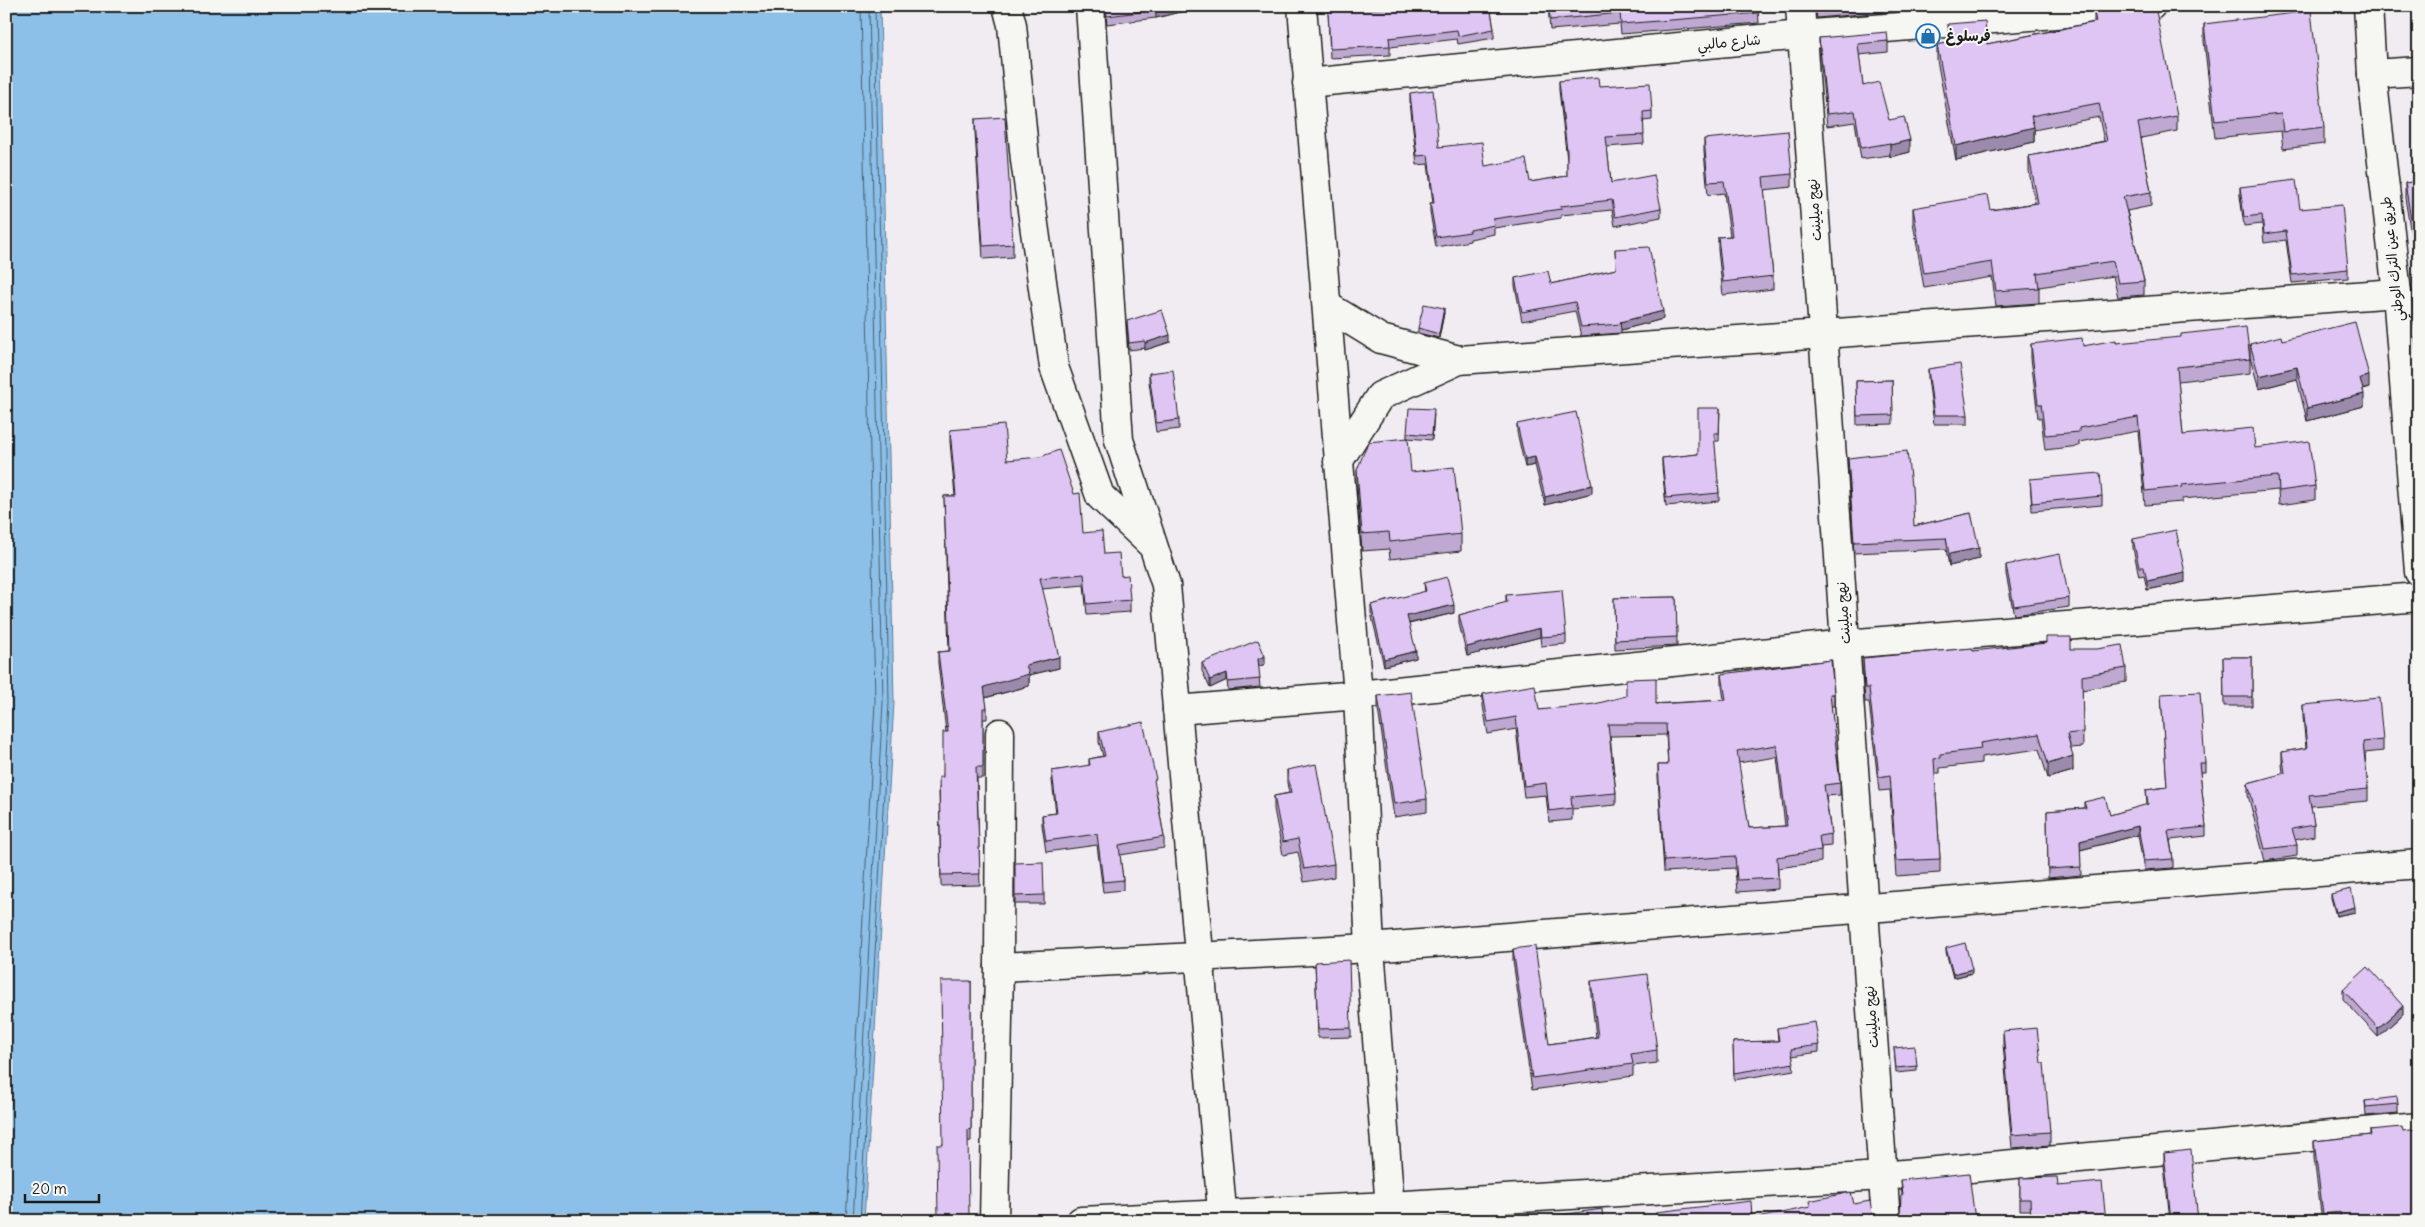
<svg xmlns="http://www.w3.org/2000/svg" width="2425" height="1227" viewBox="0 0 2425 1227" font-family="Delius,'Playpen Sans Arabic',sans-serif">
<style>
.water{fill:#8cc0e9;stroke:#5f7e97}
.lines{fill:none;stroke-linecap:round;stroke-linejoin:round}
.shore{stroke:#495e6e;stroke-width:1}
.street-casing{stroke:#1c1c1c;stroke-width:31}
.secondary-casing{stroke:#1c1c1c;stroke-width:31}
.street{stroke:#f6f6f2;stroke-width:28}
.secondary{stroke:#f6f6f2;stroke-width:28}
.wall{fill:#bfa9d2;stroke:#1c1c1c;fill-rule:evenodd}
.shaded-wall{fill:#9b8aab;stroke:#1c1c1c}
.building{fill:#dec5f4;stroke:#1c1c1c;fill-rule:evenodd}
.labels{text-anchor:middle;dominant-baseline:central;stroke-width:4;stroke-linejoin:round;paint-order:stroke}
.poi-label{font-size:14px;font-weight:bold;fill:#1c1c1c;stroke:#f6f6f2;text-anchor:start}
.street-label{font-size:14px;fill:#1c1c1c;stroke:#f6f6f2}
</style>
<rect width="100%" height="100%" fill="#f1ecf2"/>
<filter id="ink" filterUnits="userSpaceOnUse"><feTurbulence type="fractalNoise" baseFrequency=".02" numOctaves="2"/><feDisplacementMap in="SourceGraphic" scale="10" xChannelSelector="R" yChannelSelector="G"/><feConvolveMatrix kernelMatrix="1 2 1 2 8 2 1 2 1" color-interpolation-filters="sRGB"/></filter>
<g filter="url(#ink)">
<path class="water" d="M6,6h874l14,697 -30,518h-858z"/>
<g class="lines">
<g class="shore">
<path d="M846,1221l29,-518 -14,-697"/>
<path d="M853,1221l30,-518 -14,-697"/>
<path d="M860,1221l29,-518 -14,-697"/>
</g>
<g class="street-casing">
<g id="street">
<path d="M1007,6l5,19 13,135 29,207 46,129 52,49"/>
<path d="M1090,6l29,434 47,145 57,636"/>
<path d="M1302,6l56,689 12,253 21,273"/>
<path d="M1800,6l86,1215"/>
<path d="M2372,74l47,-3"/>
<path d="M1307,83l494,-48 350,-29"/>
<path d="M1327,306l54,33 78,21"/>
<path d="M1338,462l42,-66 79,-36 938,-67"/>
<path d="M1177,710l181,-15 488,-51 573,-47"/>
<path d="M999,967l371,-19 1049,-84"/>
<path d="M994,1221l5,-254 1,-234"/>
<path d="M1081,1221l308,-15 493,-30 537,-49"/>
</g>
</g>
<g class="secondary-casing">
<path id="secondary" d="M2368,6l4,68 25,219 22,279"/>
</g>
<use href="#street" class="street"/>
<use href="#secondary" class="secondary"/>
</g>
<g class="wall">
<path d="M915,6h35l-34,4z"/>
<path d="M1105,6h86v3l-35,9 -49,6z"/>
<path d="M1397,6h93l4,23v9l-36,6 -1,-5 -67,8v8l-60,3 -2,-47 69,-3z"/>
<path d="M1548,6h210l1,17 -138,11 -1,-10 -70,6z"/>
<path d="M1815,6h68v6l-66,6z"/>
<path d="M1944,6h15l-15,1z"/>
<path d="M2094,12l83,104v15l-36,7 10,54v14l-24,5 17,70v14l-26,2 -5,-21 -74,11v16l-43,3 -4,-29 -68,11 -11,-66v-14l78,2 44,-7 -6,-32v-15l75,-15 -5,-24 -65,13v12l-78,18 -19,-100v-15l12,-2 -1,-19 39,20 107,-22z"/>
<path d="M2204,24l120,103v17l-41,5 -2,-18 -66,7 -11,-97z"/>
<path d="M1819,38l69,3v11l-29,3 4,31 26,34 21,32 -20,5v-2l-29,4 -6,-37 -28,4 -8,-77z"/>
<path d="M1559,81l40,5 53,25v9l-9,1 1,23 -37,3 4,36 50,25v9l-46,9 -3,-16 -51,5v3l-67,10v6l-24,5v2l-34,6 -6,-35v-9h3l-5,-39 -11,1 -7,-63v-9l29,54 46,19 45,16 37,-6v-16l-8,-70z"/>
<path d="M975,119l38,125v13l-30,2 -8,-127z"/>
<path d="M1704,139l88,35v13l-28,3 9,86v13l-50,6 -5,-45v-13l12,-1 -6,-43 -16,2 -4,-43z"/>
<path d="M2419,181v102l-14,-85v-15z"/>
<path d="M2240,187l60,22 48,60v9l-56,5 -6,-43 -22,3 -2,-19 -18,2 -4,-30z"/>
<path d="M1615,249l48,70 -42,11v3l-40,3 -6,-25 -53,10 -7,-35v-8l36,6 65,-15z"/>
<path d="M2415,308h4v39l-4,-23z"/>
<path d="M1444,313l-5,25 -21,-5v-5z"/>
<path d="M1127,321l43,21 -25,8v-2l-16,2z"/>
<path d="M2282,340l87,48 -6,2 1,16 -57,15 -10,-42 -38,10 -9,-32v-13z"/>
<path d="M2116,343l134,16v14l-72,8 5,54 72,13 60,38v14l-36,5 -1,-15 -96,9v3l-37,3 -7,-74 -59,11v4l-34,4 -4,-32h-3l-7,-60v-14l52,2z"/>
<path d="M1928,369l40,46v9h-34l-6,-46z"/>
<path d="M1149,373l30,47v9l-23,3 -7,-50z"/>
<path d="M1892,380l1,44 -36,1 -1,-44z"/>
<path d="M1720,408l-1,33h-5l5,52v8l-53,5 -4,-40v-8l36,-4z"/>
<path d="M1434,414l-2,26 -25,-2v-5z"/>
<path d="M1517,424l75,69 -47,12 -10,-40 -10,2 -8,-35z"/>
<path d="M950,430l57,30 76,73 21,21 17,22 9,24v12l-43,3 -3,-30 -42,4 17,79 -30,7v11l-44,12 2,10v11h-4v59h-6l3,107 -39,1 -2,-98 4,-11 3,-45 -8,-69v-11l11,-1 -5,-155h11l-5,-54z"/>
<path d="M1848,458l66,68 57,-13 8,46 -30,7 -3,-17 -92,4 -6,-84z"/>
<path d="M1357,470l54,2 50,62v17l-71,8 -1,-10 -27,2 -5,-64z"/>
<path d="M2030,479l72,17v9l-70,6z"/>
<path d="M2133,539l52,43 -38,8 -3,-15 -5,1 -6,-28z"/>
<path d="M2006,565l63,33v9l-55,8 -8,-41z"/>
<path d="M1424,583l30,30 -45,11 7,34 -32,8 -13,-53v-8l54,-13z"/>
<path d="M1506,595l60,40v9l-25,2 -1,-9 -73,19 -8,-32v-9l47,-12z"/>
<path d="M1676,597l1,49 -62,3 -1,-51z"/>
<path d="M2071,649l55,19v14l-44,8 1,57 -12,1 2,23 -25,7 -9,-29 -58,8v6l-41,5v5h-5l5,86v14l-44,3 -6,-86 -11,1 -10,-89h-4l-2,-30v-14l110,-7z"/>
<path d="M2223,657h29v49h-28z"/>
<path d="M1202,663l63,1 -7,3 2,20 -32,3 -1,-10 -17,8 -8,-17z"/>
<path d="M1722,674l112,20v12h-3l9,77v12l-14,1 5,38v12l-10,1v15l-43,6v21l-41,3 -2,-24 -71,4 -6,-95v-12h10l-2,-30 -56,1 6,57v12l-44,4v11l-23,2 -3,-27 -22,2 -8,-68 -28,5 -5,-28v-12l56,16 185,-10 -2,-14zM1777,757l8,69 -36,2 -11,-65z"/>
<path d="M2161,694l44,69v9h-5l6,55v9l-36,4 3,19v9l-29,2 -6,-35 -58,15 1,25 -33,3 -1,-67 37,-3v-6l26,13 37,-10 -1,-15 21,-3z"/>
<path d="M1378,696l49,103v13l-33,5 -16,-108z"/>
<path d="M2303,705l80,35v11l-18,2 3,36v12l-57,5 3,19v11l-19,4 2,5v11l-32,5 -17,-66v-12l35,-9 -1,-10v-12l24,-4 -3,-31z"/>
<path d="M1099,732l57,58 8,47v11l-44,7 3,25v10l-20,2 -6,-47 -51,7 -4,-27v-10l14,-2 -4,-32v-10l37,-5v-7l14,-3 -4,-14z"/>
<path d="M1287,770l47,94v13l-30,5 -6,-30 -15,3 -9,-46v-13l15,-3 -2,-10z"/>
<path d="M1015,863l29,32v9h-29z"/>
<path d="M2331,894l24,18 -19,4 -5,-18z"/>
<path d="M1946,948l26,25 -19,5 -7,-26z"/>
<path d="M1513,949l36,95 47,-7 -5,-43v-13l66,69v13l-24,3v10l-101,14 -19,-129z"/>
<path d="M1315,962l36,66v9l-33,1z"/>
<path d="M971,981v160l-28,4z"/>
<path d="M2343,990l60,24 -25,23 -35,-38z"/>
<path d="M1777,1028l42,17v7l-27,4 2,14 -60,10 -1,-38 45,-1z"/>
<path d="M2003,1031l38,32 9,69v13l-38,3 -9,-104z"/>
<path d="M1894,1048l23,18v5l-21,2z"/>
<path d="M2365,1101l33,3v9l-32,3z"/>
<path d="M2370,1130l33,1 16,90h-97l-8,-63v-17l56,-6z"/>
<path d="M2164,1153l34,68h-28l-6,-55z"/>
<path d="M2020,1178l38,8 -28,24h-10z"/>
<path d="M1901,1180l74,40 -75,-3 2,-22z"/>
</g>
<g class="shaded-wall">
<path d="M1171,6h20v3l-35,9v-8z"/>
<path d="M2034,127v15l-78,18v-14z"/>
<path d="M1910,140v12l-20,5v-12z"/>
<path d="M1444,308v5l-5,25v-4z"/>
<path d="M1663,311v8l-42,11 -1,-8z"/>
<path d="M1170,335v7l-25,8v-7z"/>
<path d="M2297,367v12l-38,10v-13z"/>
<path d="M2369,376v12l-9,2v-12z"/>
<path d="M2364,394v12l-57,15v-13z"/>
<path d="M1535,457v8l-10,2v-8z"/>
<path d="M1592,485v8l-47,12v-8z"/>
<path d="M1979,548v11l-30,7v-12z"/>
<path d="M2185,573v9l-38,8v-9z"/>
<path d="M1454,605v8l-47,11v-8z"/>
<path d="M1540,628v9l-73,19v-9z"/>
<path d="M1416,651v7l-32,8v-7z"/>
<path d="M1265,656v8l-7,3v-8z"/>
<path d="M1059,657v11l-30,7v11l-45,12v-11l42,-22z"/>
<path d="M1227,673v7l-17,8v-8z"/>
<path d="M2073,756v15l-25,7v-14z"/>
<path d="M2138,826v9l-58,15v-9z"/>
<path d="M2355,907v5l-19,4v-4z"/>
<path d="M1972,969v4l-19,5v-4z"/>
<path d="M2403,1006v8l-25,23v-9z"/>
</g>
<g class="building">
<path d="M1106,6h65l-15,4 -49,6z"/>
<path d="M1398,6h92l4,23 -36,7 -1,-6 -68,8 1,8 -60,3 -2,-38 70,-3z"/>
<path d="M1549,6h209l1,7 -138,11 -1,-11 -70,7z"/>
<path d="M2155,6l22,110 -39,7 13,69 -28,5 21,84 -26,2 -5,-22 -76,12 2,15 -43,3 -4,-29 -68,11 -11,-65 75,-13 3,15 47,-7 -9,-47 78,-15 -8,-38 -68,13 3,11 -78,19 -19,-101 14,-3 -3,-18 37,-3 2,23 109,-22 -2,-10z"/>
<path d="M2311,11l13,116 -41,5 -2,-18 -66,7 -11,-97z"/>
<path d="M1887,32l1,9 -30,3 5,42 16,-4 10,38 15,-3 6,23 -20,5v-2l-29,5 -6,-37 -28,3 -8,-76z"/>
<path d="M1598,77l1,9 51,-3 2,28 -9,1 1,23 -38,2 5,46 43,-8 7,33 -46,9 -3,-17 -51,6v3l-68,10 1,6 -24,5v2l-34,5 -6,-34h4l-6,-48 -11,1 -7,-63 23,-3 6,57 43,-5 3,24 41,-7 4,23 37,-6v-25l-8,-70z"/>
<path d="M1005,117l8,127 -30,2 -8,-127z"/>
<path d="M1788,131l4,43 -29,3 10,99 -50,6 -5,-45 14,-1 -8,-55 -16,1 -4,-43z"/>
<path d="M2296,180l4,29 42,-4 6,64 -56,6 -6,-44 -22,3 -2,-19 -18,2 -4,-30z"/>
<path d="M2419,181v87l-14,-85z"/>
<path d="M1649,247l14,64 -43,11 1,2 -40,3 -6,-25 -53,10 -7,-34 33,-7 3,13 65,-15 -1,-20z"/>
<path d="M1424,304l20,4 -5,26 -21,-6z"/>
<path d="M2415,308h4v24z"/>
<path d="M1162,310l8,25 -25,8v-2l-16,2 -2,-22z"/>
<path d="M2355,322l14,54 -9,2 4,16 -57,14 -10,-41 -38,9 -9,-32 31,-8 1,4z"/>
<path d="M2246,327l4,32 -73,8 6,68 70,-7 2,20 54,-7 6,45 -36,5 -1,-15 -96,9v2l-37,4 -7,-74 -59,11v4l-34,3 -4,-31h-3l-7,-60 51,-6 1,8 33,-6v3l65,-6v-3z"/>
<path d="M1960,364l8,51h-34l-6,-46z"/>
<path d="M1173,370l6,50 -23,3 -7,-50z"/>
<path d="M1892,380l1,35 -36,1 -1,-35z"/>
<path d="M1409,408l25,1 -2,26 -25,-2z"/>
<path d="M1698,408h22l-1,25h-5l5,60 -53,5 -4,-40 36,-4z"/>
<path d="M1576,412l16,73 -47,12 -10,-40 -10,2 -8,-35z"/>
<path d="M1004,425l3,35 33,-3 19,-7 15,44 6,-1 3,40 19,-2 2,23 15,-1 2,23 7,-1 2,25 -43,4 -3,-30 -44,4 19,79 -33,8 3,9 -45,13 3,21h-4v59h-7l4,107 -39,1 -2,-98h4v-45h5l-10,-80 12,-1 -6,-155h12l-6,-66z"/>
<path d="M1408,438l3,34 43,-5 7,67 -71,8 -1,-10 -27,2 -5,-64 11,-28z"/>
<path d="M1907,451l4,35h1l2,40 57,-13 8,35 -30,6 -3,-16 -92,4 -6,-84z"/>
<path d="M2100,473l2,23 -70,7 -2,-24z"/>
<path d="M2176,530l9,43 -38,8 -3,-14h-5l-6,-28z"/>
<path d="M2060,554l9,44 -55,8 -8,-41z"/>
<path d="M1447,577l7,28 -47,11 9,35 -32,8 -13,-54 55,-14 -2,-8z"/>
<path d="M1562,590l4,45 -25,2 -1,-9 -73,19 -8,-32 48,-13 -1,-7z"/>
<path d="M1676,597l1,40 -62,3 -1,-42z"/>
<path d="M2046,637h25v12h26l25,-4 4,23 -44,8 1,56 -16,2 6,22 -25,8 -9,-30 -59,9 1,6 -41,5v4l-6,1 6,100 -44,2 -6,-86 -11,2 -10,-89h-4l-2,-30 109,-10 1,3 73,-8z"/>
<path d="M1258,640l7,16 -7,3 2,20 -32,3 -1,-9 -17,7 -8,-17z"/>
<path d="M2223,657h29v40h-28z"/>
<path d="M1831,660l3,34h-4l10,89 -16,2 7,49 -12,2 2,14 -44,7 1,21 -41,2 -2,-24 -71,5 -6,-96h10l-2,-41h-58l8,69 -45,4 1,11 -23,3 -3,-28 -22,3 -8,-69 -28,5 -5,-28 52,-9 4,25 56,-6 31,-8v-17l30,-1v26l70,-4 -4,-26zM1777,745l10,81 -38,2 -12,-77z"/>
<path d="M1411,692l16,107 -33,5 -16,-108z"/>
<path d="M2200,692l5,71h-6l7,64 -38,4 5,28 -29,2 -6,-35 -58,15 1,26 -33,2 -1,-58 39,-3 -2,-6 21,-5 5,18 38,-11 -2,-14 21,-3 -6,-93z"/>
<path d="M2379,698l4,42 -20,2 5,47 -59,6 5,30 -22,4 5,16 -32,4 -17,-66 37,-10 -3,-21 25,-4 -4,-43z"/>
<path d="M1143,722l13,57 -2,1 10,57 -45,8 4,35 -20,2 -6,-48 -51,7 -4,-26 15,-2 -5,-42 38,-6 -1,-6 16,-3 -6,-24z"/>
<path d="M1316,764l18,100 -30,5 -6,-30 -15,3 -9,-46 17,-3 -4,-23z"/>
<path d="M1043,862l1,33 -29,1v-33z"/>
<path d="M2351,889l4,18 -19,5 -5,-18z"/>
<path d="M1965,943l7,26 -19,5 -7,-26z"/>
<path d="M1535,946l14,98 49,-7 -7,-56 56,-7 10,76 -26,4 2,10 -101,14 -19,-129z"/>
<path d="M1349,960l2,68 -33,1 -3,-67z"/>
<path d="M2368,967l35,39 -25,22 -35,-38z"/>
<path d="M941,981h30v148l-3,1 1,91h-31l-1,-76h6z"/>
<path d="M1815,1022l4,23 -28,4 3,14 -60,10 -1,-31 46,-1 -2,-13z"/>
<path d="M2037,1028l4,35h3l6,69 -38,3 -9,-104z"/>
<path d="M1915,1046l2,20 -21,2 -2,-20z"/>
<path d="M2397,1097l1,7 -32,3 -1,-6z"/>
<path d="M2402,1127l1,4 16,-2v92h-78l-1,-9 -17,2 -9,-73 57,-6 -1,-5z"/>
<path d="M2191,1150l7,71h-27l-7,-68z"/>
<path d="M1969,1173l6,47 7,-1v2h-85l3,-4 1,-22 2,-1 -2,-14z"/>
<path d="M2057,1177l1,9 44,-4 4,39h-75l-1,-22h-10v-21z"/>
<path d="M1851,1192l3,12 16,-3 3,19 2,1h-218l-1,-9 95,-11 1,18 58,-12 -1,-6z"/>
<path d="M1602,1209l1,12h-63v-3z"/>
</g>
</g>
<defs>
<g id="shop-ring" transform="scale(1.25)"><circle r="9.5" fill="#f6f6f2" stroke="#1f6fb2" stroke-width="1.5"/><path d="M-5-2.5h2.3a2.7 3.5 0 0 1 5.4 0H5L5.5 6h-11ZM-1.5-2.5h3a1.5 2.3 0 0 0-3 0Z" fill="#1f6fb2"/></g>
</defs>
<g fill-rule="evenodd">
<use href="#shop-ring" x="1928" y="36"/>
</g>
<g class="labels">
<g class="poi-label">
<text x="1946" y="36">فرسلوغ</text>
</g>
<g class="street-label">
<text transform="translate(1729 42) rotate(-5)">شارع مالبي</text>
<text transform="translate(1814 210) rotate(-94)">نهج ميلينت</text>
<text transform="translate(2392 259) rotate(-96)">طريق عين الترك الوطني</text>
<text transform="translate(1843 613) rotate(-94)">نهج ميلينت</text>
<text transform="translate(1871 1017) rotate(-94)">نهج ميلينت</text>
</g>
</g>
<rect width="2425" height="1227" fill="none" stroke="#f6f6f2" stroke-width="25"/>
<rect x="12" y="12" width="2400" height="1202" fill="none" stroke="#1c1c1c" stroke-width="2" filter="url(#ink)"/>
<path d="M25 1194v8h74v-8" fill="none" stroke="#1c1c1c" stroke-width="2.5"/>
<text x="32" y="1194" font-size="15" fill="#1c1c1c" stroke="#f6f6f2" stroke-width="4" paint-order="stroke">20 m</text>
</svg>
